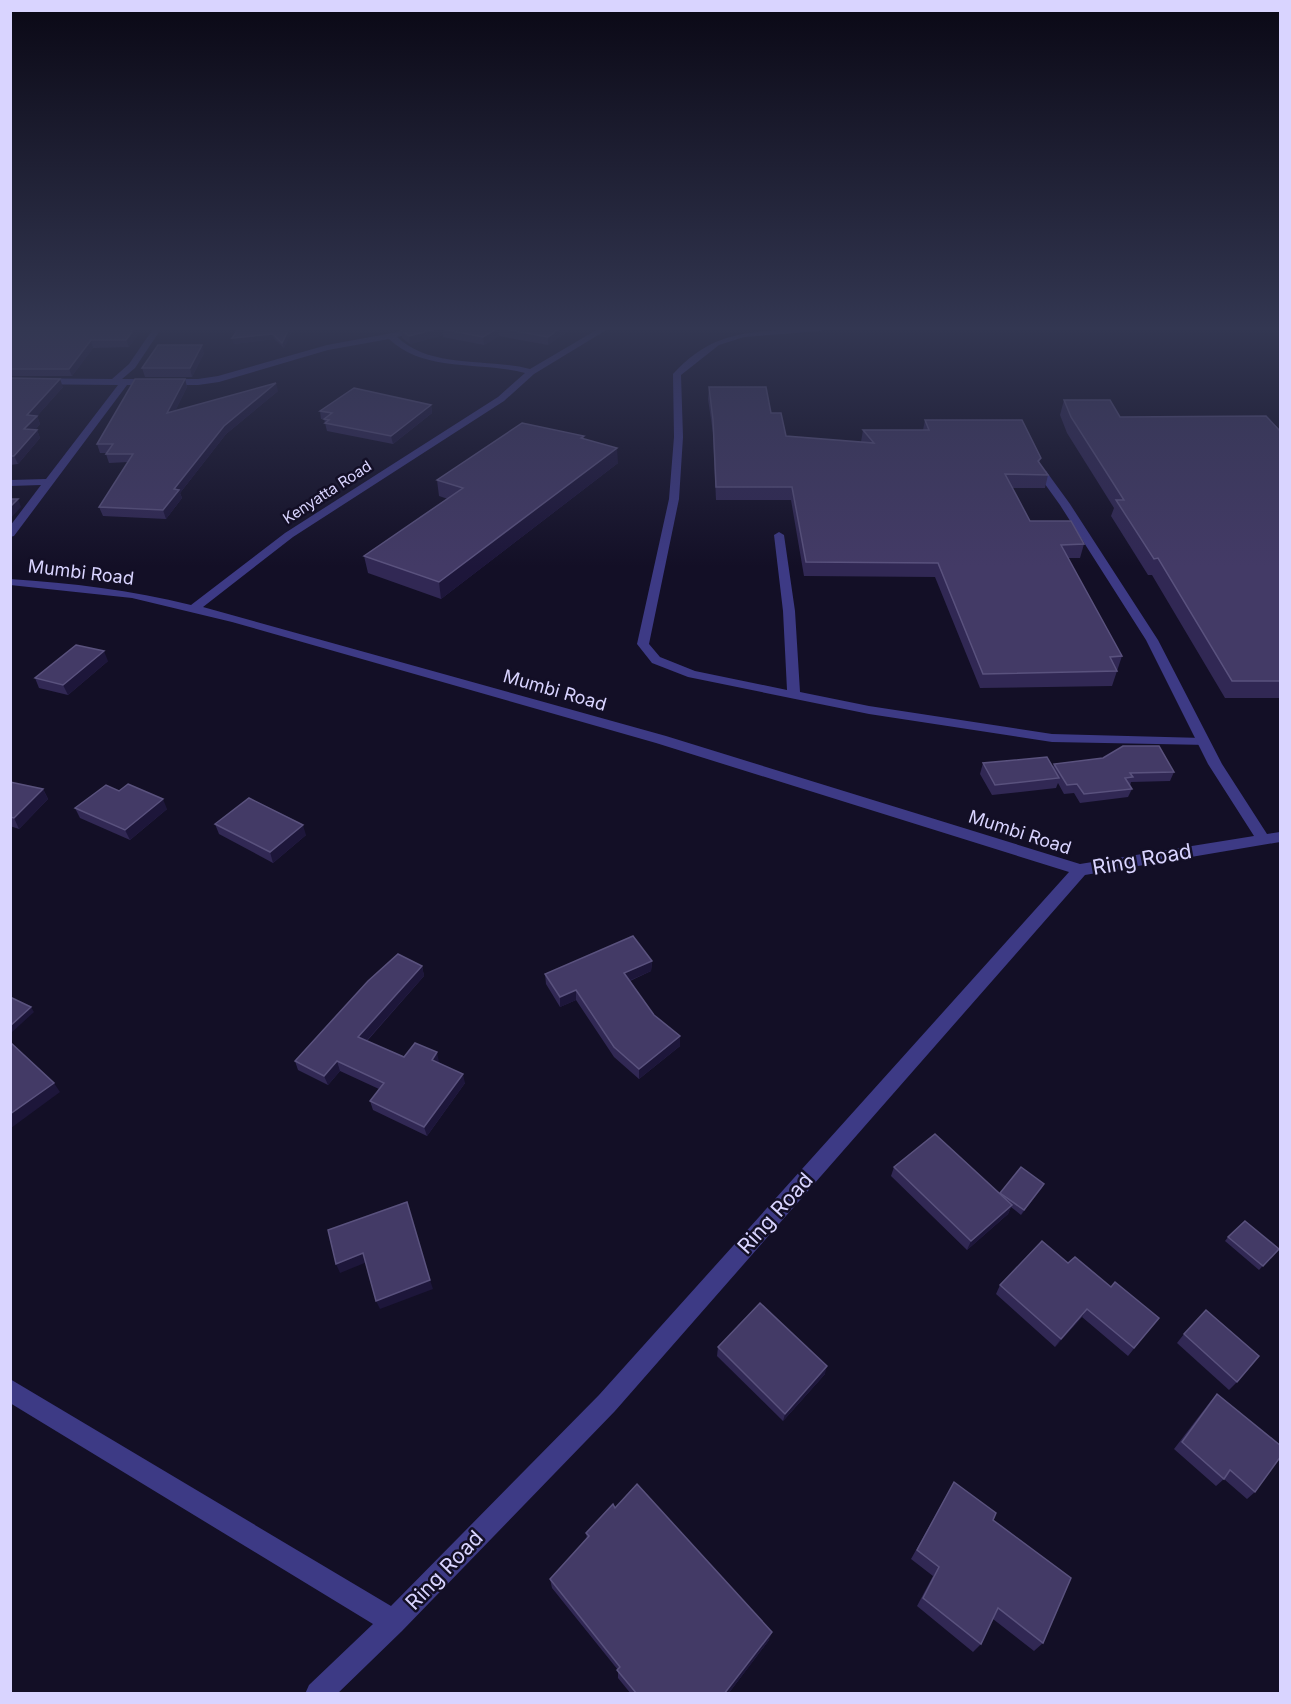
<svg xmlns="http://www.w3.org/2000/svg" width="1291" height="1704" viewBox="0 0 1291 1704" font-family="Inter,sans-serif">
<style>
.lines{fill:none;stroke-linecap:round;stroke-linejoin:round}
.service{fill:#3d3a85;fill-rule:evenodd}
.minor{fill:#3d3a85;fill-rule:evenodd}
.wall{fill:#312854}
.shaded-wall{fill:#1d163a}
.building{fill:#433a66;stroke:#5a527e;stroke-width:1.5}
.labels{text-anchor:middle;dominant-baseline:central;stroke-width:5;stroke-linejoin:round;paint-order:stroke}
.far-street-label{font-size:15px;fill:#d9d4ff;stroke:#130f26}
.street-label{font-size:18px;fill:#d9d4ff;stroke:#130f26}
.near-street-label{font-size:21px;fill:#d9d4ff;stroke:#130f26}
</style>
<rect width="100%" height="100%" fill="#130f26"/>
<g class="lines">
<path class="service" d="M791,329h34l-4,2 -77,6 -25,8 -38,30 2,62 -4,62 -30,145 11,13 35,14 92,19 -4,-79 -9,-76 5,-3 5,3 11,76 5,81 69,14 183,28 151,4 5,1 2,3 -2,3 -156,-3 -183,-28 -181,-37 -36,-14 -15,-19 32,-145 5,-62 -1,-63c37,-40 67,-41 118,-45z"/>
<path class="minor" d="M153,329h8l-26,39 -13,11h76l20,-3 109,-31 87,-16h16l-33,8c34,32 90,21 133,32l68,-40h10l-74,45 -30,27 -211,136 -90,70 463,129 414,128 174,-28 -46,-72 -62,-124 -86,-135 -23,-32 9,-2 24,33 88,136 64,124 45,70 13,-2v10l-195,33 -470,536 -213,220 -65,63h-32l4,-9 64,-61 -363,-221v-24l381,227 208,-211 470,-523 -413,-129 -424,-121 -100,-24 -122,-13v-6c62,4 121,11 181,26l94,-72 213,-136 27,-24c-45,-12 -100,0 -136,-34l-61,11 -109,32 -21,3h-71l-113,151 -4,1v-11l31,-41 -31,1v-6l36,-1 72,-94 -108,-1v-6l102,1 17,-15z"/>
</g>
<g class="wall">
<path d="M10,329h132l-13,18 -36,1 -21,28h-62z"/>
<path d="M293,329l-9,19 -10,-9 -40,5 -2,-6z"/>
<path d="M406,329h165l-23,16 -49,-9 -15,9 -41,-8v-2l-33,9 -8,-6 -1,-8z"/>
<path d="M204,353l-12,24h-47l-3,-9z"/>
<path d="M10,378l53,9 -26,29 3,8 -5,6h2l3,8 -22,26 -8,1z"/>
<path d="M185,379l2,8 -12,24 103,-20 -52,43 -46,59 2,5 -16,21 -63,-3 -4,-9 29,-45 -19,1 -3,-9 1,-1h-7l-3,-9z"/>
<path d="M709,387l62,26 15,23 75,6 2,-12h60l2,-10 116,38 -2,5 9,12 -3,13h-33l18,33 54,23 -4,14h-12l54,98 -10,30 -132,2 -45,-111 -131,-1 -13,-76h-75l-3,-67 -5,-34z"/>
<path d="M1064,400l56,17 161,15v266h-56l-73,-123h-4l-37,-59 3,-8 -47,-75 -7,-18z"/>
<path d="M431,405l1,8 -39,31 -66,-13 -3,-12h-3l-1,-8z"/>
<path d="M584,436v3l34,24 -177,136 -73,-26 -4,-17 84,-57 -9,-3 -2,-16z"/>
<path d="M108,661l-40,34 -29,-7 -4,-10z"/>
<path d="M983,763l70,4 1,-3 120,8 -4,9 -39,1 -1,4 2,3 -4,8 -48,6 -6,-10 -10,1 -6,-11 -2,5 -64,7 -12,-21z"/>
<path d="M10,782l33,7 5,10 -29,30 -9,-3z"/>
<path d="M119,791l48,18 -37,31 -50,-22 -5,-10z"/>
<path d="M215,824l91,11 -33,28 -54,-29z"/>
<path d="M652,961l-1,10 -21,10 24,34 26,31 -41,33 -25,-22 -38,-57 -16,7 -14,-23 -1,-10z"/>
<path d="M422,966l2,10 -57,65 37,16 35,5 -1,1 27,20 -38,53 -54,-26 -3,-9 9,-12 -39,-18 -12,14 -30,-15 -3,-9z"/>
<path d="M894,1167l106,27 42,-6 -21,27 -10,-8 -3,7 -41,36 -76,-74z"/>
<path d="M1228,1237l51,12 -20,21 -34,-29z"/>
<path d="M1068,1263l43,24 48,31 -31,38 -46,-39 -27,30 -59,-53 4,-9z"/>
<path d="M1184,1334l53,48 -8,8 -52,-47z"/>
<path d="M718,1347l107,27 -42,47 -66,-65z"/>
<path d="M1217,1394l38,98 -8,7 -23,-20 -8,7 -42,-37 36,-47z"/>
<path d="M954,1482l39,38 50,123 -9,8 -41,-32 -12,25 -8,8 -56,-46 16,-30 -22,-17z"/>
<path d="M615,1508l154,132 -41,54h-97l-13,-16v-8l-66,-82 -2,-9 37,-40 -1,-6z"/>
</g>
<g class="shaded-wall">
<path d="M134,329h8l-13,18 -3,-7z"/>
<path d="M289,329h4l-9,19 -2,-5z"/>
<path d="M386,329h16l-16,3z"/>
<path d="M436,329h6l1,6 -33,9 -1,-8z"/>
<path d="M496,329h2l1,7 -15,9 -1,-8z"/>
<path d="M559,329h12l-23,16v-8z"/>
<path d="M273,334l1,5 -40,5 -2,-6z"/>
<path d="M91,340l2,8 -21,28 -3,-7z"/>
<path d="M202,345l2,8 -12,24 -2,-9z"/>
<path d="M60,379l3,8 -26,29 3,8 -12,14 -4,-9 3,-14z"/>
<path d="M185,379l2,8 -17,34 -3,-8z"/>
<path d="M276,383l2,8 -52,43 -46,59 2,5 -16,21 -3,-9 11,-21 50,-63z"/>
<path d="M431,405l1,8 -39,31 -2,-8z"/>
<path d="M37,430l3,8 -22,26 -4,-8z"/>
<path d="M617,448l1,15 -177,136 -2,-17z"/>
<path d="M18,499l3,8 -11,12v-12z"/>
<path d="M104,651l4,10 -40,34 -5,-10z"/>
<path d="M43,789l5,10 -29,30 -5,-11z"/>
<path d="M163,799l4,10 -37,31 -5,-10z"/>
<path d="M303,825l3,10 -33,28 -3,-11z"/>
<path d="M652,961l-1,10 -27,12v-10z"/>
<path d="M422,966l2,10 -63,71 -3,-10z"/>
<path d="M576,990v10l-16,7v-10z"/>
<path d="M31,1007l3,5 -24,22v-8z"/>
<path d="M680,1036v10l-41,33v-10z"/>
<path d="M437,1052l2,10 -5,8 -2,-10z"/>
<path d="M337,1061l3,10 -12,14 -4,-9z"/>
<path d="M463,1074l2,9 -38,53 -3,-9z"/>
<path d="M54,1083l6,9 -49,36 -1,-14z"/>
<path d="M1044,1184l-2,4 -21,27 3,-5z"/>
<path d="M1012,1205l-4,9 -41,36 4,-9z"/>
<path d="M363,1253l4,9 -27,11 -4,-9z"/>
<path d="M430,1280l3,9 -53,20 -4,-8z"/>
<path d="M1087,1309l-5,8 -27,30 6,-8z"/>
<path d="M827,1366l-2,8 -42,47 2,-7z"/>
<path d="M772,1632l-3,8 -41,54h-4z"/>
</g>
<g class="building">
<path d="M10,329h124l-8,11h-35l-22,29h-59z"/>
<path d="M238,329h51l-7,14 -9,-9 -41,4z"/>
<path d="M406,329h30l-27,7 -8,-6z"/>
<path d="M442,329h54l-13,8z"/>
<path d="M504,329h55l-11,8z"/>
<path d="M158,345h44l-12,23h-48z"/>
<path d="M10,378l50,1 -33,36 10,1 -13,13 13,1 -23,26h-4z"/>
<path d="M135,379h50l-18,34 109,-30 -52,43 -50,63 5,1 -16,20 -64,-3 34,-53h-27l7,-10h-16z"/>
<path d="M709,387h57l5,26h10l5,23 88,7 -11,-13h66l-4,-10h97l19,38 -3,3 10,14 -43,-1 25,47h41l13,23 -23,1 61,111 -12,1 7,14 -134,3 -45,-111 -132,-1 -14,-75h-76l-3,-67z"/>
<path d="M354,388l77,17 -40,31 -66,-13 4,-3 -5,-1 8,-6 -12,-2z"/>
<path d="M1064,400h46l10,17 146,-1 15,16v249h-49l-74,-123 -4,1 -38,-59h8l-53,-83z"/>
<path d="M522,423l62,13 -3,2 36,10 -178,134 -75,-26 99,-68 -26,-8z"/>
<path d="M10,499h8l-8,8z"/>
<path d="M76,645l28,6 -41,34 -28,-7z"/>
<path d="M1123,746h36l15,26 -44,1 3,4 -8,1 7,11 -48,5 -7,-10 -10,1 -13,-21 49,-6z"/>
<path d="M1047,757l12,21 -64,7 -12,-22z"/>
<path d="M10,782l33,7 -29,29 -4,-1z"/>
<path d="M128,784l35,15 -38,31 -50,-22 31,-23 13,6z"/>
<path d="M249,798l54,27 -33,27 -55,-28z"/>
<path d="M633,936l19,25 -28,12 30,42 26,21 -41,33 -25,-22 -38,-57 -16,7 -15,-23z"/>
<path d="M398,954l24,12 -64,71 46,20 11,-14 22,9 -5,8 31,14 -39,53 -54,-26 14,-18 -47,-22 -13,15 -29,-15 73,-80z"/>
<path d="M10,997l21,10 -21,19z"/>
<path d="M10,1042l44,41 -44,31z"/>
<path d="M935,1134l77,71 -41,36 -77,-74z"/>
<path d="M1021,1167l23,17 -20,26 -24,-17z"/>
<path d="M407,1202l23,78 -54,21 -13,-48 -27,11 -8,-34z"/>
<path d="M1245,1221l34,28 -16,17 -35,-29z"/>
<path d="M1042,1241l26,22 7,-6 36,30 4,-5 44,36 -25,30 -47,-39 -26,30 -61,-54z"/>
<path d="M760,1303l67,63 -42,48 -67,-67z"/>
<path d="M1206,1310l53,46 -22,26 -53,-48z"/>
<path d="M1217,1394l64,52v10l-26,36 -25,-22 -6,9 -42,-37z"/>
<path d="M954,1482l42,31 -3,7 78,58 -28,65 -45,-35 -17,36 -58,-46 16,-31 -22,-17z"/>
<path d="M637,1484l135,148 -48,62h-87l-20,-24 3,-3 -70,-88 39,-43 -3,-3 27,-29 2,4z"/>
</g>
<linearGradient id="sky" x2="0" y2="1"><stop stop-color="#0a0815"/><stop offset="0.58" stop-color="#333752"/><stop offset="1" stop-color="#333752" stop-opacity="0"/></linearGradient>
<rect width="1291" height="567" fill="url(#sky)"/>
<g class="labels">
<g class="far-street-label">
<text transform="translate(327 492) rotate(-33)">Kenyatta Road</text>
</g>
<g class="street-label">
<text transform="translate(81 572) rotate(7)">Mumbi Road</text>
<text transform="translate(555 690) rotate(16)">Mumbi Road</text>
<text transform="translate(1020 832) rotate(18)">Mumbi Road</text>
</g>
<g class="near-street-label">
<text transform="translate(1142 859) rotate(-10)">Ring Road</text>
<text transform="translate(775 1213) rotate(-48)">Ring Road</text>
<text transform="translate(444 1570) rotate(-46)">Ring Road</text>
</g>
</g>
<rect width="1291" height="1704" fill="none" stroke="#d9d4ff" stroke-width="24"/>
</svg>
